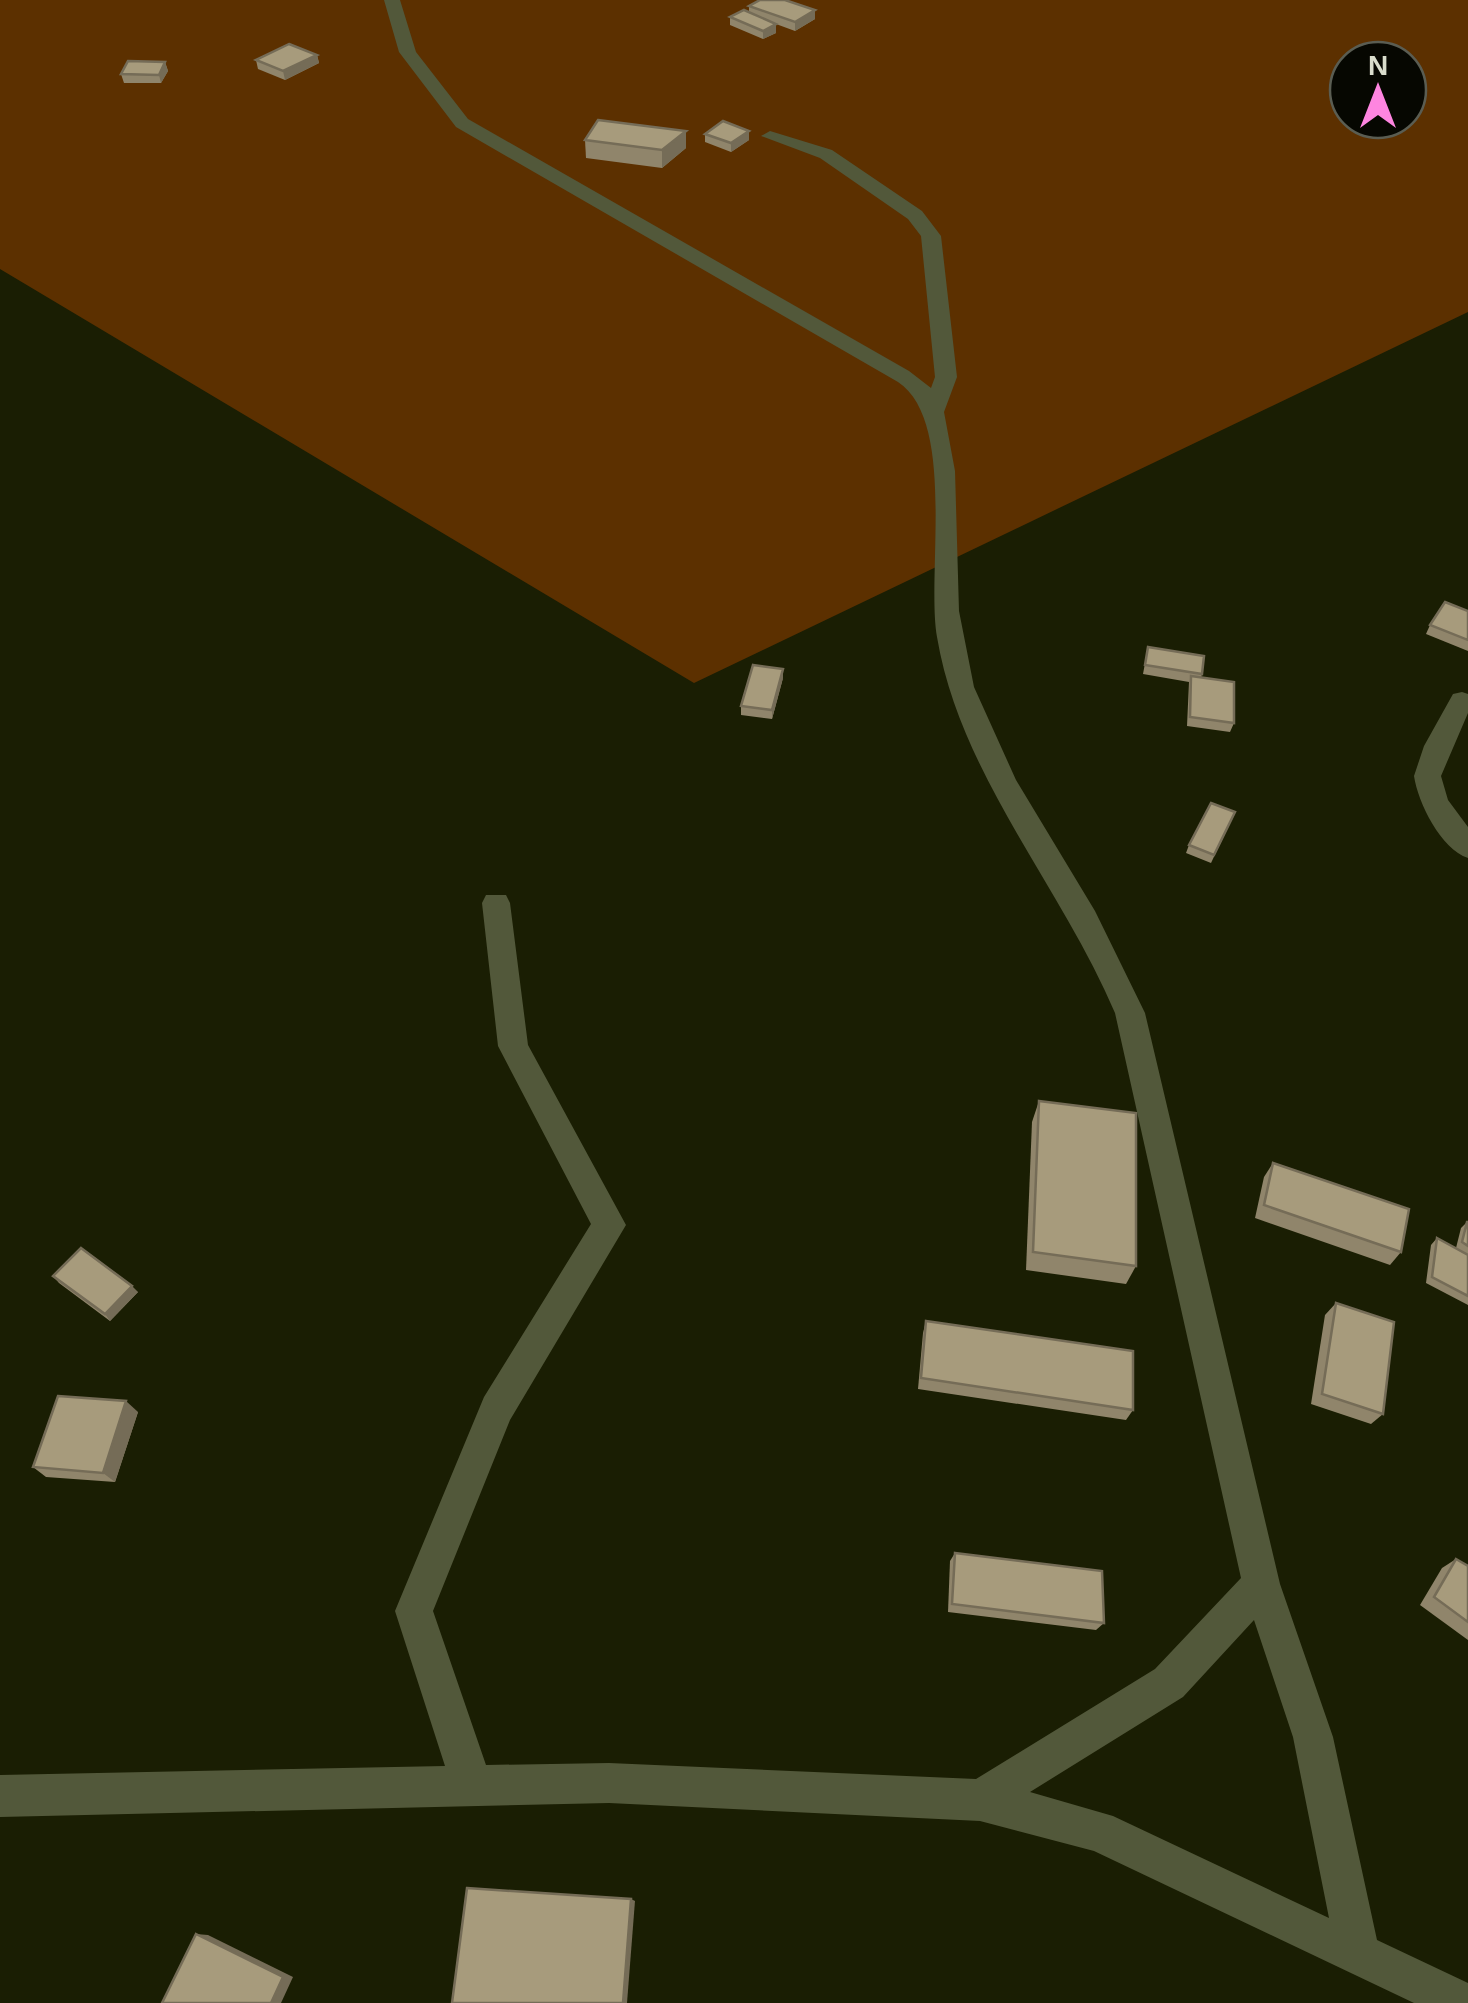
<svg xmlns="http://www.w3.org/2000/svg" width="1468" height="2003" viewBox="0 0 1468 2003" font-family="Helvetica,sans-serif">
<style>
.green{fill:#5c3000;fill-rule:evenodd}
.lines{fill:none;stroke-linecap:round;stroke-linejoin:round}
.street{fill:#52583a;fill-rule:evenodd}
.wall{fill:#90856b}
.shaded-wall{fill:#756c57}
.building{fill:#a79b7c;stroke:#756c57;stroke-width:2.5}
</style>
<rect width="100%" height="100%" fill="#1a1e03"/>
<path class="green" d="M0,0h1468v312l-774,371 -694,-414zM1348,60h60v60h-60z"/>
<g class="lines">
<g class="street">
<path d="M384,0h16l16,52 52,67 441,252 22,17 4,-11 -14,-141 -13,-17 -88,-61 -59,-22 9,-5 62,19 90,61 19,25 16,141 -13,35 11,59 4,140 15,76 42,93 79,131 50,102 135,571 53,153 44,203 91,43v20h-54l-320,-152 -114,-30 -371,-18 -609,14v-42l445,-9 -50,-155 89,-214 107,-173 -93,-178 -16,-143 4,-8h20l4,8 18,142 98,180 -116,195 -77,191 53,154 123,-2 367,16 179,-110 86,-91 -126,-565c-53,-126 -155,-238 -178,-376 -11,-63 20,-216 -39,-255l-442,-255 -57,-75zM1254,1620l39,117 36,181 -216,-102 -83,-24 153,-95z"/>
<path d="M1462,692l6,2v19l-27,63 7,24 20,27v31c-27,-9 -50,-55 -54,-82l10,-30 29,-52z"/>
</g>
</g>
<g class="wall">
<path d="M749,6l66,13 -20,12 -19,-7v9l-13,6 -33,-14v-8l19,-5z"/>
<path d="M317,55l2,8 -34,17 -27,-11 -2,-9z"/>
<path d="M165,62l3,9 -7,12h-37l-3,-9z"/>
<path d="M749,131v9l-18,12 -26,-10v-8z"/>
<path d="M585,140l101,8 -24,20 -76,-10z"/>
<path d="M1468,611v40l-42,-17 4,-9z"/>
<path d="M1148,647l54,27 -1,4 33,45 -4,9 -43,-6 2,-44 -46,-8z"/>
<path d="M783,678l-11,41 -31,-4v-9z"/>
<path d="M1235,812l-24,51 -25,-10 3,-8z"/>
<path d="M1039,1101l97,165 -10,18 -100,-14 6,-148z"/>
<path d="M1273,1163l128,89 -11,13 -135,-47 9,-41z"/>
<path d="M1467,1222h1v83l-42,-22 5,-38 6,-7 19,10 5,-20z"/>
<path d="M53,1276l85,16 -28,29 -51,-38z"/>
<path d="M1336,1303l47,111 -12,10 -60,-20 14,-89z"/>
<path d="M926,1321l207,89 -7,10 -208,-31 5,-56z"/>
<path d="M138,1412l-23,70 -69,-5 -13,-10z"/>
<path d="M955,1553l149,70 -8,7 -148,-18 2,-51z"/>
<path d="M1456,1559l12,7v74l-48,-35 22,-37z"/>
</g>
<g class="shaded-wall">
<path d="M815,10v9l-20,12v-9z"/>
<path d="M776,24v9l-13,6v-8z"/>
<path d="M317,55l2,8 -34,17 -2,-9z"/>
<path d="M165,62l3,9 -7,12 -2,-8z"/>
<path d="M686,131v17l-24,20v-18z"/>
<path d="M749,131v9l-18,12v-9z"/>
<path d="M783,669v9l-11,41v-9z"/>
<path d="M132,1286l6,6 -28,29 -5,-7z"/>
<path d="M126,1401l12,11 -23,70 -12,-9z"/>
<path d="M631,1899l4,2 -8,102h-4z"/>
<path d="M196,1934l12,1 85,42 -12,26h-10z"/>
</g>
<g class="building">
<path d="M760,0h25l30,10 -20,12 -46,-16z"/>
<path d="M744,10l32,14 -13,7 -33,-14z"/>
<path d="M289,44l28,11 -34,16 -27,-11z"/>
<path d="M128,61l37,1 -6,13 -38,-1z"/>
<path d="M598,120l88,11 -24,19 -77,-10z"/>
<path d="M723,121l26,10 -18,12 -26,-9z"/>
<path d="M1445,602l23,9v29l-38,-15z"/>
<path d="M1148,647l56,9 -2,18 -57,-9z"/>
<path d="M753,665l30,4 -11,41 -31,-4z"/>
<path d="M1191,676l43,6v41l-44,-6z"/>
<path d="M1211,803l24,9 -21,43 -25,-10z"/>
<path d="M1039,1101l97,12v153l-103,-14z"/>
<path d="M1273,1163l136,46 -8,43 -137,-47z"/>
<path d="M1467,1222h1v24l-6,-4z"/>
<path d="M1437,1238l31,17v41l-36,-19z"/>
<path d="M81,1248l51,38 -27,28 -52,-38z"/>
<path d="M1336,1303l58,19 -11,92 -61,-20z"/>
<path d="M926,1321l207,30v59l-212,-32z"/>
<path d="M58,1396l68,5 -23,72 -70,-6z"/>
<path d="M955,1553l147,18 2,52 -152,-19z"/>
<path d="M1456,1559l12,7v56l-34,-25z"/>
<path d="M467,1888l164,11 -8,104h-171z"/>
<path d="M196,1934l87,43 -12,26h-109z"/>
</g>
<g transform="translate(1378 90)"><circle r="48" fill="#060701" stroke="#5a5d52" stroke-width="2.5"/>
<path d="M0-8L18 38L0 25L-18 38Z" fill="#fe85e0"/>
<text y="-15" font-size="28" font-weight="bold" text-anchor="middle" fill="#d9ddcc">N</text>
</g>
</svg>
